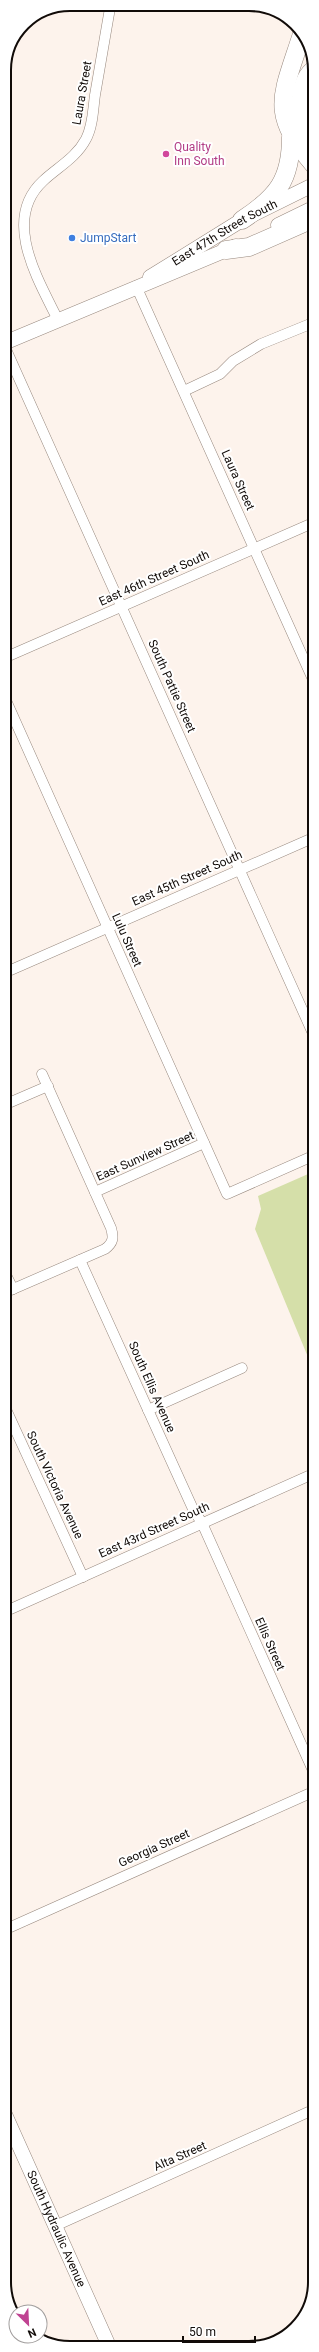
<svg xmlns="http://www.w3.org/2000/svg" width="319" height="2352" viewBox="0 0 319 2352" font-family="Roboto,sans-serif">
<style>
.green{fill:#d5dfa9}
.lines{fill:none;stroke-linecap:round;stroke-linejoin:round}
.street-casing{stroke:#97887e;stroke-width:11}
.secondary-casing{stroke:#97887e;stroke-width:15}
.highway-casing{stroke:#97887e;stroke-width:19}
.street{stroke:#fff;stroke-width:10}
.secondary{stroke:#fff;stroke-width:14}
.highway{stroke:#fff;stroke-width:18}
.hotel-dot{fill:#d1479c;stroke:#fff;stroke-width:1.5}
.shop-dot{fill:#3f7fe0;stroke:#fff;stroke-width:1.5}
.labels{text-anchor:middle;dominant-baseline:central;stroke-width:4;stroke-linejoin:round;paint-order:stroke}
.street-label{font-size:12px;fill:#110b08;stroke:#fff}
.hotel-label{font-size:12px;fill:#b23c85;stroke:#fff;text-anchor:start}
.shop-label{font-size:12px;fill:#366cbe;stroke:#fff;text-anchor:start}
.rim{fill:none;stroke:#110b08;stroke-width:2}
</style>
<rect width="100%" height="100%" fill="#fdf3ec"/>
<path class="green" d="M315,1171v203l-60,-145 6,-20 -3,-13z"/>
<g class="lines">
<g class="street-casing">
<g id="street">
<path d="M136,286l179,398"/>
<path d="M58,320c-19,-39 -57,-100 -15,-139 15,-14 33,-23 43,-42 7,-13 7,-30 9,-44 5,-29 10,-58 15,-87"/>
<path d="M310,324l5,11"/>
<path d="M4,345l311,693"/>
<path d="M184,391l36,-17 13,-13 28,-17 54,-22"/>
<path d="M4,658l311,-136"/>
<path d="M4,696l223,498 88,-39"/>
<path d="M4,973l311,-136"/>
<path d="M4,1105l44,-19"/>
<path d="M95,1192l109,-49"/>
<path d="M80,1260l113,249 9,14 113,252"/>
<path d="M4,1271l9,18"/>
<path d="M4,1293l101,-44c8,-6 9,-11 6,-21l-69,-154"/>
<path d="M4,1405l79,172"/>
<path d="M148,1410l94,-42"/>
<path d="M4,1612l311,-139"/>
<path d="M4,1930l311,-139"/>
<path d="M55,2226l260,-117"/>
</g>
</g>
<g class="secondary-casing">
<g id="secondary">
<path d="M278,225l37,-18"/>
<path id="s1" d="M150,277l92,-57 73,-36"/>
<path d="M4,343l232,-97"/>
<path id="s2" d="M4,2112l105,234"/>
</g>
</g>
<g class="highway-casing">
<g id="highway">
<path d="M302,34c-20,63 -34,78 13,132"/>
<path d="M315,69c-16,10 -18,47 -10,63 2,4 6,9 10,12"/>
<path d="M242,220c35,-23 49,-40 49,-83"/>
<path d="M226,250l23,-3 66,-29"/>
</g>
</g>
<use href="#street" class="street"/>
<use href="#secondary" class="secondary"/>
<use href="#highway" class="highway"/>
</g>
<circle class="hotel-dot" cx="166" cy="154" r="4"/>
<circle class="shop-dot" cx="72" cy="238" r="4"/>
<g class="labels">
<g class="street-label">
<text transform="translate(82 93) rotate(-80)">Laura Street</text>
<text stroke="none"><textPath href="#s1" startOffset="87">East 47th Street South</textPath></text>
<text transform="translate(238 480) rotate(66)">Laura Street</text>
<text transform="translate(154 578) rotate(-24)">East 46th Street South</text>
<text transform="translate(172 686) rotate(66)">South Pattie Street</text>
<text transform="translate(187 878) rotate(-24)">East 45th Street South</text>
<text transform="translate(127 940) rotate(66)">Lulu Street</text>
<text transform="translate(145 1156) rotate(-24)">East Sunview Street</text>
<text transform="translate(152 1387) rotate(66)">South Ellis Avenue</text>
<text transform="translate(55 1485) rotate(65)">South Victoria Avenue</text>
<text transform="translate(154 1530) rotate(-24)">East 43rd Street South</text>
<text transform="translate(270 1644) rotate(66)">Ellis Street</text>
<text transform="translate(154 1848) rotate(-24)">Georgia Street</text>
<text transform="translate(180 2156) rotate(-24)">Alta Street</text>
<text stroke="none"><textPath href="#s2" startOffset="128">South Hydraulic Avenue</textPath></text>
</g>
<g class="hotel-label">
<text x="174" y="147">Quality<tspan x="174" dy="14">Inn South</tspan></text>
</g>
<g class="shop-label">
<text x="80" y="238">JumpStart</text>
</g>
</g>
<path d="M0 0H319V2352H0ZM70 11H249A59 59 0 0 1 308 70V2282A59 59 0 0 1 249 2341H70A59 59 0 0 1 11 2282V70A59 59 0 0 1 70 11Z" fill="#fff" fill-rule="evenodd"/>
<path class="rim" d="M70 11H249A59 59 0 0 1 308 70V2282A59 59 0 0 1 249 2341H70A59 59 0 0 1 11 2282V70A59 59 0 0 1 70 11Z"/>
<g transform="translate(28 2324) rotate(156)"><circle r="19" fill="#ffffff" stroke="#a09d9c"/>
<path d="M0-3L7 15L0 10L-7 15Z" fill="#c04392"/>
<text y="-6" font-size="11" font-weight="bold" text-anchor="middle" fill="#110b08">N</text>
</g>
<path d="M183 2336v6h72v-6" fill="none" stroke="#110b08" stroke-width="2"/>
<text x="189" y="2336" font-size="12" fill="#110b08" stroke="#ffffff" stroke-width="3" paint-order="stroke">50 m</text>
</svg>
